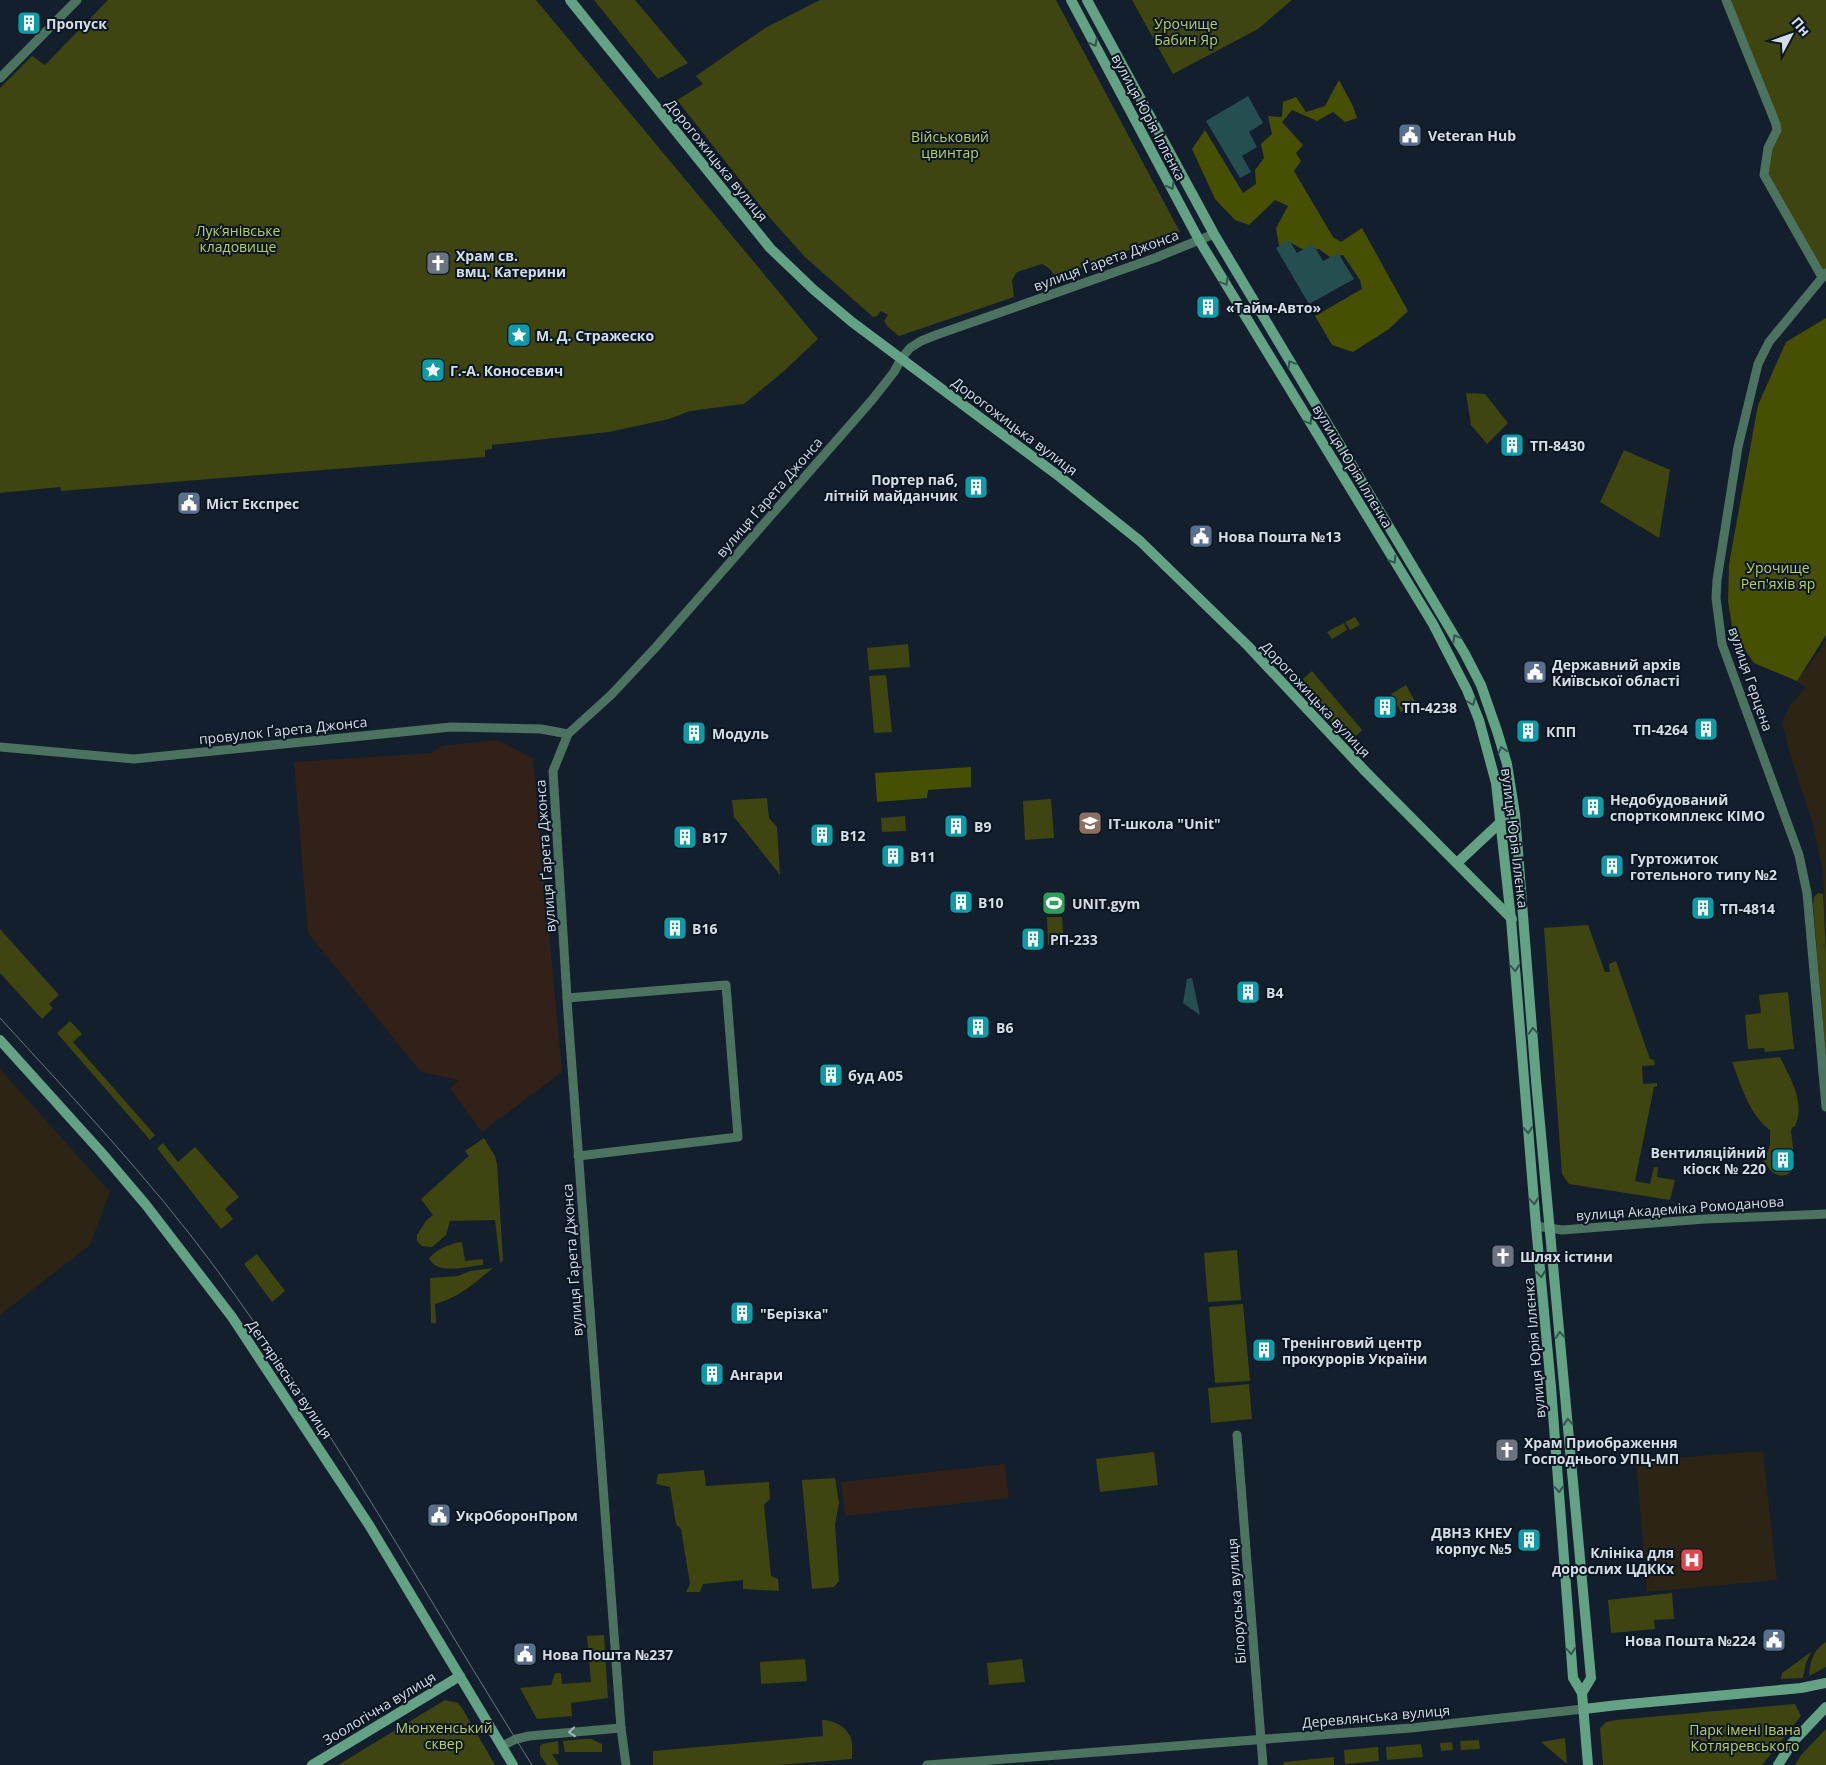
<svg xmlns="http://www.w3.org/2000/svg" width="1826" height="1765" viewBox="0 0 1826 1765" font-family="'Open Sans',sans-serif">
<style>
.industrial{fill:#312118}
.medical{fill:#2c2414}
.green{fill:#3e4510}
.forest{fill:#474f03}
.water{fill:#254e50}
.lines{fill:none;stroke-linecap:round;stroke-linejoin:round}
.street{stroke:#4c7260;stroke-width:9}
.secondary{stroke:#64a285;stroke-width:10}
.tram{stroke:#6c7682;stroke-width:1}
.oneway{stroke:#32554f}
.oneway2{stroke:#a5b8b8}
.labels{text-anchor:middle;dominant-baseline:central;stroke-width:4;stroke-linejoin:round;paint-order:stroke}
.poi-label{font-size:14px;font-weight:bold;fill:#d5dde7;stroke:#0a1622;text-anchor:start}
.park-label{font-size:14px;fill:#bfd059;stroke:#0a1622}
.street-label{font-size:14px;fill:#d5dde7;stroke:#0a1622}
</style>
<rect width="100%" height="100%" fill="#131f2c"/>
<g class="industrial">
<path d="M497,740l36,18 29,314 -80,60 -32,-44 9,-8 -38,-8 -113,-139 -14,-171 138,-9 10,-7z"/>
<path d="M1005,1464l4,34 -164,18 -4,-34z"/>
</g>
<g class="medical">
<path d="M1826,639v314l-3,-81 -10,-47 -23,-71 -8,-31 10,-22 2,1 11,-15 -8,-6 24,-32z"/>
<path d="M0,1069l110,123 -20,53 -90,70z"/>
<path d="M1763,1451l14,129 -130,12 -11,-131z"/>
</g>
<g class="green">
<path d="M108,0h428l282,339 -34,32 -40,33 -54,7 -21,8 -60,13 -117,13v4l-7,1v7l-424,34 -1,-4 -60,6v-405l32,-32 13,9z"/>
<path d="M594,0h41l53,63 -30,16z"/>
<path d="M820,0h236l124,232 -125,45 -5,-8 -8,-5 -25,8 -5,8 2,17 -115,39 -11,-9 -4,-6 4,-6 -7,-4 -4,5 -4,1 -68,-60 -35,-39 -93,-118 26,-16 -7,-8 69,-48z"/>
<path d="M1132,0h160l-34,29 -85,45z"/>
<path d="M1729,0h97v279l-58,-106 2,-25 10,-19z"/>
<path d="M1466,393l19,1 23,29 -21,21 -16,-19z"/>
<path d="M1624,450l46,20 -11,68 -59,-36z"/>
<path d="M1355,617l5,8 -10,5 -5,-8z"/>
<path d="M1344,623l3,7 -15,9 -5,-7z"/>
<path d="M908,644l2,23 -41,3 -2,-22z"/>
<path d="M1312,671l50,59 -12,12 -54,-57z"/>
<path d="M886,675l6,57 -18,1 -5,-57z"/>
<path d="M1406,685l10,18 -15,9 -10,-18z"/>
<path d="M767,798l2,20 8,9 3,48 -46,-58 -2,-17z"/>
<path d="M1051,799l3,39 -29,2 -2,-39z"/>
<path d="M905,816l1,15 -24,1 -1,-14z"/>
<path d="M1818,893l5,1 3,59v106l-13,-155 1,-7z"/>
<path d="M1047,917h15l2,27 -16,1z"/>
<path d="M1588,925l17,47h5l-1,-8 7,-3 34,98 4,1 1,5 -13,1 1,18 14,-1v3l-3,1 -19,94 15,3 4,-17h4l-1,10 18,3 -5,20 -101,-16 -7,-10 -18,-246z"/>
<path d="M0,929l59,66 -10,9 4,4 -11,11 -42,-46z"/>
<path d="M1788,992l6,57 -29,3 -1,-4 -16,1 -3,-34 16,-2 -2,-18z"/>
<path d="M70,1021l12,13 -9,8 82,93 -5,5 -93,-107z"/>
<path d="M1780,1057c10,21 26,46 15,69l-3,2 -1,3 4,33 -5,9c-13,7 -20,-2 -26,-12l6,-16v-15c-22,-17 -28,-43 -38,-68z"/>
<path d="M484,1138l11,18 2,8 6,96 -3,3 -5,-43 -45,1 -4,14 -14,12 -10,-1 -5,-5v-6l9,-14 7,-6 -12,-16 48,-43 -4,-5z"/>
<path d="M163,1143l15,19 17,-15 44,50 -14,12 8,10 -12,10 -64,-81z"/>
<path d="M462,1242l3,19 18,-2v6c-16,1 -46,11 -54,-7 9,-9 21,-15 33,-16z"/>
<path d="M1237,1250l4,50 -33,2 -4,-49z"/>
<path d="M257,1254l28,37 -13,11 -28,-38z"/>
<path d="M493,1268c-18,15 -35,30 -58,36l1,19h-5l-1,-45 28,-2 12,-5z"/>
<path d="M1243,1304l7,77 -35,2 -6,-76z"/>
<path d="M1249,1384l3,35 -41,4 -3,-35z"/>
<path d="M1154,1452l4,33 -58,7 -4,-33z"/>
<path d="M704,1470l2,16 63,-4 1,17 -6,6 7,71 7,3 1,12 -36,-2v-9l-40,4 -3,8h-14l4,-8 -9,-55 -5,-5 -6,-37 -14,-3 2,-10z"/>
<path d="M835,1478l4,25 -4,22 4,56 -5,6 -22,2 -10,-107v-2z"/>
<path d="M1672,1593l2,26 -20,1 1,9 -44,4 -3,-33z"/>
<path d="M604,1635l4,63 -37,5 1,13 -35,3 -17,-31 31,-3 4,-12h6l1,11 29,-2 -4,-46z"/>
<path d="M1826,1642v25l-17,9c1,-15 4,-26 17,-34z"/>
<path d="M1811,1652l-5,11 -3,15 -22,1 1,-6z"/>
<path d="M805,1659l2,22 -46,3 -1,-22z"/>
<path d="M1022,1659l3,23 -36,3 -2,-22z"/>
<path d="M445,1700l13,3 4,5 33,57h-157z"/>
<path d="M1795,1704l6,12 -39,49h-159l-3,-37 6,-6 10,-2z"/>
<path d="M822,1720c11,0 26,7 29,19 2,6 1,14 1,20l-74,6h-125v-14l170,-15z"/>
<path d="M1826,1729v36h-31l6,-10z"/>
<path d="M1565,1738l2,26 -26,-22z"/>
<path d="M584,1739h7l11,5v8h-37l-2,-11z"/>
<path d="M1479,1740l1,9 -19,1 -1,-9z"/>
<path d="M558,1741l1,13h-7l7,11h-12l-7,-10v-9l2,-2z"/>
<path d="M1452,1742l1,8 -12,1 -1,-8z"/>
<path d="M1421,1744l2,13 -36,3 -1,-13z"/>
<path d="M1378,1747l1,14 -34,3 -1,-14z"/>
<path d="M1334,1757v8h-52l3,-3z"/>
</g>
<g class="forest">
<path d="M1339,80l14,26 4,12 -12,4 -12,-10 -16,9 -25,-11 -10,12 21,23 -7,8 5,8 -7,10 39,66 8,5 21,-14 46,83 -19,18 -36,23 -21,-7 -17,-29 47,-27 -2,-9 -17,-25 -12,3 -12,-9 -15,1 -13,-7 -12,3 -3,-18 12,-22 -13,-6 -26,25 -14,-5 -20,-21 -23,-50 13,-19 38,63 13,-9 -1,-14 9,-12 -3,-14 11,-10 -4,-18 14,1 1,-15 13,-5 10,15 19,-6z"/>
<path d="M1826,318v317l-29,46 -43,-18 -21,-30 -5,-32 1,-37 29,-159 28,-63z"/>
<path d="M971,767v20l-43,3 -1,8 -50,4 -2,-29z"/>
</g>
<g class="water">
<path d="M1248,96l15,27 -14,9 8,15 -15,9 9,16 -11,6 -34,-57z"/>
<path d="M1289,240l8,13 16,-9 10,17 15,-8 16,26 -45,25 -33,-56z"/>
<path d="M1192,978l8,37 -17,-12 4,-24z"/>
</g>
<g class="lines">
<g class="street">
<path d="M1726,0l50,124 1,6 -9,18 -4,27 58,102"/>
<path d="M0,78l77,-78"/>
<path d="M1826,273l-57,69 -11,22 -20,83 -21,133 -1,18 6,46 77,211 8,38 19,214"/>
<path d="M0,747l134,12 317,-32 90,2 27,5"/>
<path d="M567,998l159,-13 12,152 -160,19"/>
<path d="M1536,1226l26,4 143,-11 121,-5"/>
<path d="M1237,1435l26,330"/>
<path d="M502,1746l14,-7 13,-3 92,-8"/>
<path d="M626,1765l-5,-37 -53,-714 -15,-243 15,-37 43,-39 45,-48 216,-247 22,-28 7,-13 9,-11 11,-7 15,-6 219,-77 59,-24"/>
<path d="M927,1765l484,-37 173,-19"/>
</g>
<g class="secondary">
<path d="M570,0l200,248 44,42 38,32 208,155 80,64 108,105 117,125 147,148"/>
<path d="M1071,0l128,240 234,384 34,66 12,30 17,63 15,136 25,307 15,161 22,291 9,15 6,72"/>
<path d="M1087,0l127,234 251,420 16,31 16,46 10,33 8,50 21,266 55,598 -9,15"/>
<path d="M1457,863l47,-44"/>
<path d="M0,1040l101,112 45,53 86,112 137,208 144,240"/>
<path d="M1584,1709l34,-4 183,-17 25,-5"/>
<path d="M312,1765l148,-89"/>
<path d="M1778,1765l14,-22 34,-36"/>
</g>
<path class="tram" d="M0,1018c73,80 149,160 214,248 117,159 213,332 318,499"/>
</g>
<defs><path id="oneway-chevron" d="M-2-3.5L2.5 0L-2 3.5" fill="none" stroke-width="1.6" stroke-linecap="round" stroke-linejoin="round" transform="scale(1.25)"/></defs>
<g class="oneway">
<use href="#oneway-chevron" transform="translate(1094 43) rotate(62)"/>
<use href="#oneway-chevron" transform="translate(1171 186) rotate(62)"/>
<use href="#oneway-chevron" transform="translate(1225 282) rotate(59)"/>
<use href="#oneway-chevron" transform="translate(1291 364) rotate(-121)"/>
<use href="#oneway-chevron" transform="translate(1309 421) rotate(59)"/>
<use href="#oneway-chevron" transform="translate(1393 560) rotate(58)"/>
<use href="#oneway-chevron" transform="translate(1456 638) rotate(-119)"/>
<use href="#oneway-chevron" transform="translate(1472 702) rotate(68)"/>
<use href="#oneway-chevron" transform="translate(1502 750) rotate(-107)"/>
<use href="#oneway-chevron" transform="translate(1515 968) rotate(85)"/>
<use href="#oneway-chevron" transform="translate(1533 1031) rotate(-94)"/>
<use href="#oneway-chevron" transform="translate(1528 1130) rotate(85)"/>
<use href="#oneway-chevron" transform="translate(1534 1201) rotate(85)"/>
<use href="#oneway-chevron" transform="translate(1541 1274) rotate(84)"/>
<use href="#oneway-chevron" transform="translate(1560 1335) rotate(-95)"/>
<use href="#oneway-chevron" transform="translate(1568 1422) rotate(-95)"/>
<use href="#oneway-chevron" transform="translate(1559 1489) rotate(86)"/>
<use href="#oneway-chevron" transform="translate(1571 1651) rotate(86)"/>
</g>
<use class="oneway2" href="#oneway-chevron" transform="translate(572 1732) rotate(175)"/>
<defs>
<g id="building-square" transform="scale(1.25)"><rect x="-9" y="-9" width="18" height="18" rx="4" fill="#0f9aa8" stroke="#0a1622"/><path d="M-4-6H4V6H1V3H-1V6H-4ZM-2.5-4.3h1.7v1.8h-1.7ZM.8-4.3h1.7v1.8H.8ZM-2.5-1h1.7V.8h-1.7ZM.8-1h1.7V.8H.8Z" fill="#fff"/></g>
<g id="civic-square" transform="scale(1.25)"><rect x="-9" y="-9" width="18" height="18" rx="4" fill="#5c6f8a" stroke="#0a1622"/><path d="M-.6-6.5H3V-4.5H.6V-3L4-1V1h2V6H-6V1h2V-1L-.6-3ZM-1.2 2.5V6h2.4V2.5Z" fill="#fff"/></g>
<g id="church-square" transform="scale(1.25)"><rect x="-9" y="-9" width="18" height="18" rx="4" fill="#6b7280" stroke="#0a1622"/><path d="M-1.2-6h2.4v3.5h3.3v2.4h-3.3V6h-2.4V-.1h-3.3v-2.4h3.3Z" fill="#fff"/></g>
<g id="sight-square" transform="scale(1.25)"><rect x="-9" y="-9" width="18" height="18" rx="4" fill="#0f9aa8" stroke="#0a1622"/><path d="M0-6L1.8-2.2L6-1.7L2.9 1.2L3.7 5.4L0 3.3L-3.7 5.4L-2.9 1.2L-6-1.7L-1.8-2.2Z" fill="#fff"/></g>
<g id="school-square" transform="scale(1.25)"><rect x="-9" y="-9" width="18" height="18" rx="4" fill="#8d6e63" stroke="#0a1622"/><path d="M0-5L7-2L0 1L-7-2ZM-4 1L0 2.5L4 1V4Q0 6-4 4Z" fill="#fff"/></g>
<g id="stadium-square" transform="scale(1.25)"><rect x="-9" y="-9" width="18" height="18" rx="4" fill="#2e9e5b" stroke="#0a1622"/><path d="M0-5a6.5 5 0 1 0 0 10a6.5 5 0 1 0 0-10ZM-3.5-1.8h7v3.6h-7Z" fill="#fff"/></g>
<g id="hospital-square" transform="scale(1.25)"><rect x="-9" y="-9" width="18" height="18" rx="4" fill="#e0444e" stroke="#0a1622"/><path d="M-5-5h3v3.5h4V-5h3V5h-3V1.5h-4V5h-3Z" fill="#fff"/></g>
</defs>
<g fill-rule="evenodd">
<use href="#building-square" x="29" y="23"/>
<use href="#civic-square" x="1410" y="135"/>
<use href="#church-square" x="438" y="263"/>
<use href="#building-square" x="1208" y="307"/>
<use href="#sight-square" x="519" y="335"/>
<use href="#sight-square" x="433" y="370"/>
<use href="#building-square" x="1512" y="445"/>
<use href="#building-square" x="976" y="487"/>
<use href="#civic-square" x="189" y="503"/>
<use href="#civic-square" x="1201" y="536"/>
<use href="#civic-square" x="1535" y="672"/>
<use href="#building-square" x="1385" y="707"/>
<use href="#building-square" x="1706" y="729"/>
<use href="#building-square" x="1528" y="731"/>
<use href="#building-square" x="694" y="733"/>
<use href="#building-square" x="1593" y="807"/>
<use href="#school-square" x="1090" y="823"/>
<use href="#building-square" x="956" y="826"/>
<use href="#building-square" x="822" y="835"/>
<use href="#building-square" x="685" y="837"/>
<use href="#building-square" x="893" y="856"/>
<use href="#building-square" x="1612" y="866"/>
<use href="#building-square" x="961" y="902"/>
<use href="#stadium-square" x="1054" y="903"/>
<use href="#building-square" x="1703" y="908"/>
<use href="#building-square" x="675" y="928"/>
<use href="#building-square" x="1033" y="939"/>
<use href="#building-square" x="1248" y="992"/>
<use href="#building-square" x="978" y="1027"/>
<use href="#building-square" x="831" y="1075"/>
<use href="#building-square" x="1783" y="1160"/>
<use href="#church-square" x="1503" y="1256"/>
<use href="#building-square" x="742" y="1313"/>
<use href="#building-square" x="1264" y="1350"/>
<use href="#building-square" x="712" y="1374"/>
<use href="#church-square" x="1507" y="1450"/>
<use href="#civic-square" x="439" y="1515"/>
<use href="#building-square" x="1529" y="1540"/>
<use href="#hospital-square" x="1692" y="1560"/>
<use href="#civic-square" x="1774" y="1640"/>
<use href="#civic-square" x="525" y="1654"/>
</g>
<g class="labels">
<g class="poi-label">
<text x="46" y="23">Пропуск</text>
<text x="1428" y="135">Veteran Hub</text>
<text x="456" y="255">Храм св.<tspan x="456" dy="16">вмц. Катерини</tspan></text>
<text x="1226" y="307">«Тайм-Авто»</text>
<text x="536" y="335">М. Д. Стражеско</text>
<text x="450" y="370">Г.-А. Коносевич</text>
<text x="1530" y="445">ТП-8430</text>
<text x="958" y="479" text-anchor="end">Портер паб,<tspan x="958" dy="16">літній майданчик</tspan></text>
<text x="206" y="503">Міст Експрес</text>
<text x="1218" y="536">Нова Пошта №13</text>
<text x="1552" y="664">Державний архів<tspan x="1552" dy="16">Київської області</tspan></text>
<text x="1402" y="707">ТП-4238</text>
<text x="1688" y="729" text-anchor="end">ТП-4264</text>
<text x="1546" y="731">КПП</text>
<text x="712" y="733">Модуль</text>
<text x="1610" y="799">Недобудований<tspan x="1610" dy="16">спорткомплекс КІМО</tspan></text>
<text x="1108" y="823">IT-школа "Unit"</text>
<text x="974" y="826">B9</text>
<text x="840" y="835">B12</text>
<text x="702" y="837">B17</text>
<text x="910" y="856">B11</text>
<text x="1630" y="858">Гуртожиток<tspan x="1630" dy="16">готельного типу №2</tspan></text>
<text x="978" y="902">B10</text>
<text x="1072" y="903">UNIT.gym</text>
<text x="1720" y="908">ТП-4814</text>
<text x="692" y="928">B16</text>
<text x="1050" y="939">РП-233</text>
<text x="1266" y="992">B4</text>
<text x="996" y="1027">B6</text>
<text x="848" y="1075">буд А05</text>
<text x="1766" y="1152" text-anchor="end">Вентиляційний<tspan x="1766" dy="16">кіоск № 220</tspan></text>
<text x="1520" y="1256">Шлях істини</text>
<text x="760" y="1313">"Берізка"</text>
<text x="1282" y="1342">Тренінговий центр<tspan x="1282" dy="16">прокурорів України</tspan></text>
<text x="730" y="1374">Ангари</text>
<text x="1524" y="1442">Храм Приображення<tspan x="1524" dy="16">Господнього УПЦ-МП</tspan></text>
<text x="456" y="1515">УкрОборонПром</text>
<text x="1512" y="1532" text-anchor="end">ДВНЗ КНЕУ<tspan x="1512" dy="16">корпус №5</tspan></text>
<text x="1674" y="1552" text-anchor="end">Клініка для<tspan x="1674" dy="16">дорослих ЦДККх</tspan></text>
<text x="1756" y="1640" text-anchor="end">Нова Пошта №224</text>
<text x="542" y="1654">Нова Пошта №237</text>
</g>
<g class="park-label">
<text x="1186" y="23">Урочище<tspan x="1186" dy="16">Бабин Яр</tspan></text>
<text x="950" y="136">Військовий<tspan x="950" dy="16">цвинтар</tspan></text>
<text x="238" y="230">Лукʼянівське<tspan x="238" dy="16">кладовище</tspan></text>
<text x="1778" y="567">Урочище<tspan x="1778" dy="16">Реп'яхів яр</tspan></text>
<text x="444" y="1727">Мюнхенський<tspan x="444" dy="16">сквер</tspan></text>
<text x="1745" y="1729">Парк імені Івана<tspan x="1745" dy="16">Котляревського</tspan></text>
</g>
<g class="street-label">
<text transform="translate(1149 117) rotate(62)">вулиця Юрія Іллєнка</text>
<text transform="translate(717 160) rotate(51)">Дорогожицька вулиця</text>
<text transform="translate(1106 260) rotate(-20)">вулиця Ґарета Джонса</text>
<text transform="translate(1015 426) rotate(37)">Дорогожицька вулиця</text>
<text transform="translate(1353 466) rotate(59)">вулиця Юрія Іллєнка</text>
<text transform="translate(769 497) rotate(-49)">вулиця Ґарета Джонса</text>
<text transform="translate(1751 679) rotate(71)">вулиця Герцена</text>
<text transform="translate(1316 699) rotate(47)">Дорогожицька вулиця</text>
<text transform="translate(283 730) rotate(-6)">провулок Ґарета Джонса</text>
<text transform="translate(1515 838) rotate(83)">вулиця Юрія Іллєнка</text>
<text transform="translate(545 856) rotate(-94)">вулиця Ґарета Джонса</text>
<text transform="translate(1680 1208) rotate(-4)">вулиця Академіка Ромоданова</text>
<text transform="translate(572 1260) rotate(-94)">вулиця Ґарета Джонса</text>
<text transform="translate(1534 1348) rotate(-95)">вулиця Юрія Іллєнка</text>
<text transform="translate(290 1379) rotate(56)">Дегтярівська вулиця</text>
<text transform="translate(1236 1601) rotate(-94)">Білоруська вулиця</text>
<text transform="translate(379 1708) rotate(-31)">Зоологічна вулиця</text>
<text transform="translate(1376 1716) rotate(-5)">Деревлянська вулиця</text>
</g>
</g>
<g transform="translate(1791 35) rotate(49)" stroke="#0a1622" stroke-width="4" paint-order="stroke">
<path d="M0-4L9 19L0 12L-9 19Z" fill="#d5dde7"/>
<text y="-8" font-size="14" font-weight="bold" text-anchor="middle" fill="#d5dde7">Пн</text>
</g>
</svg>
